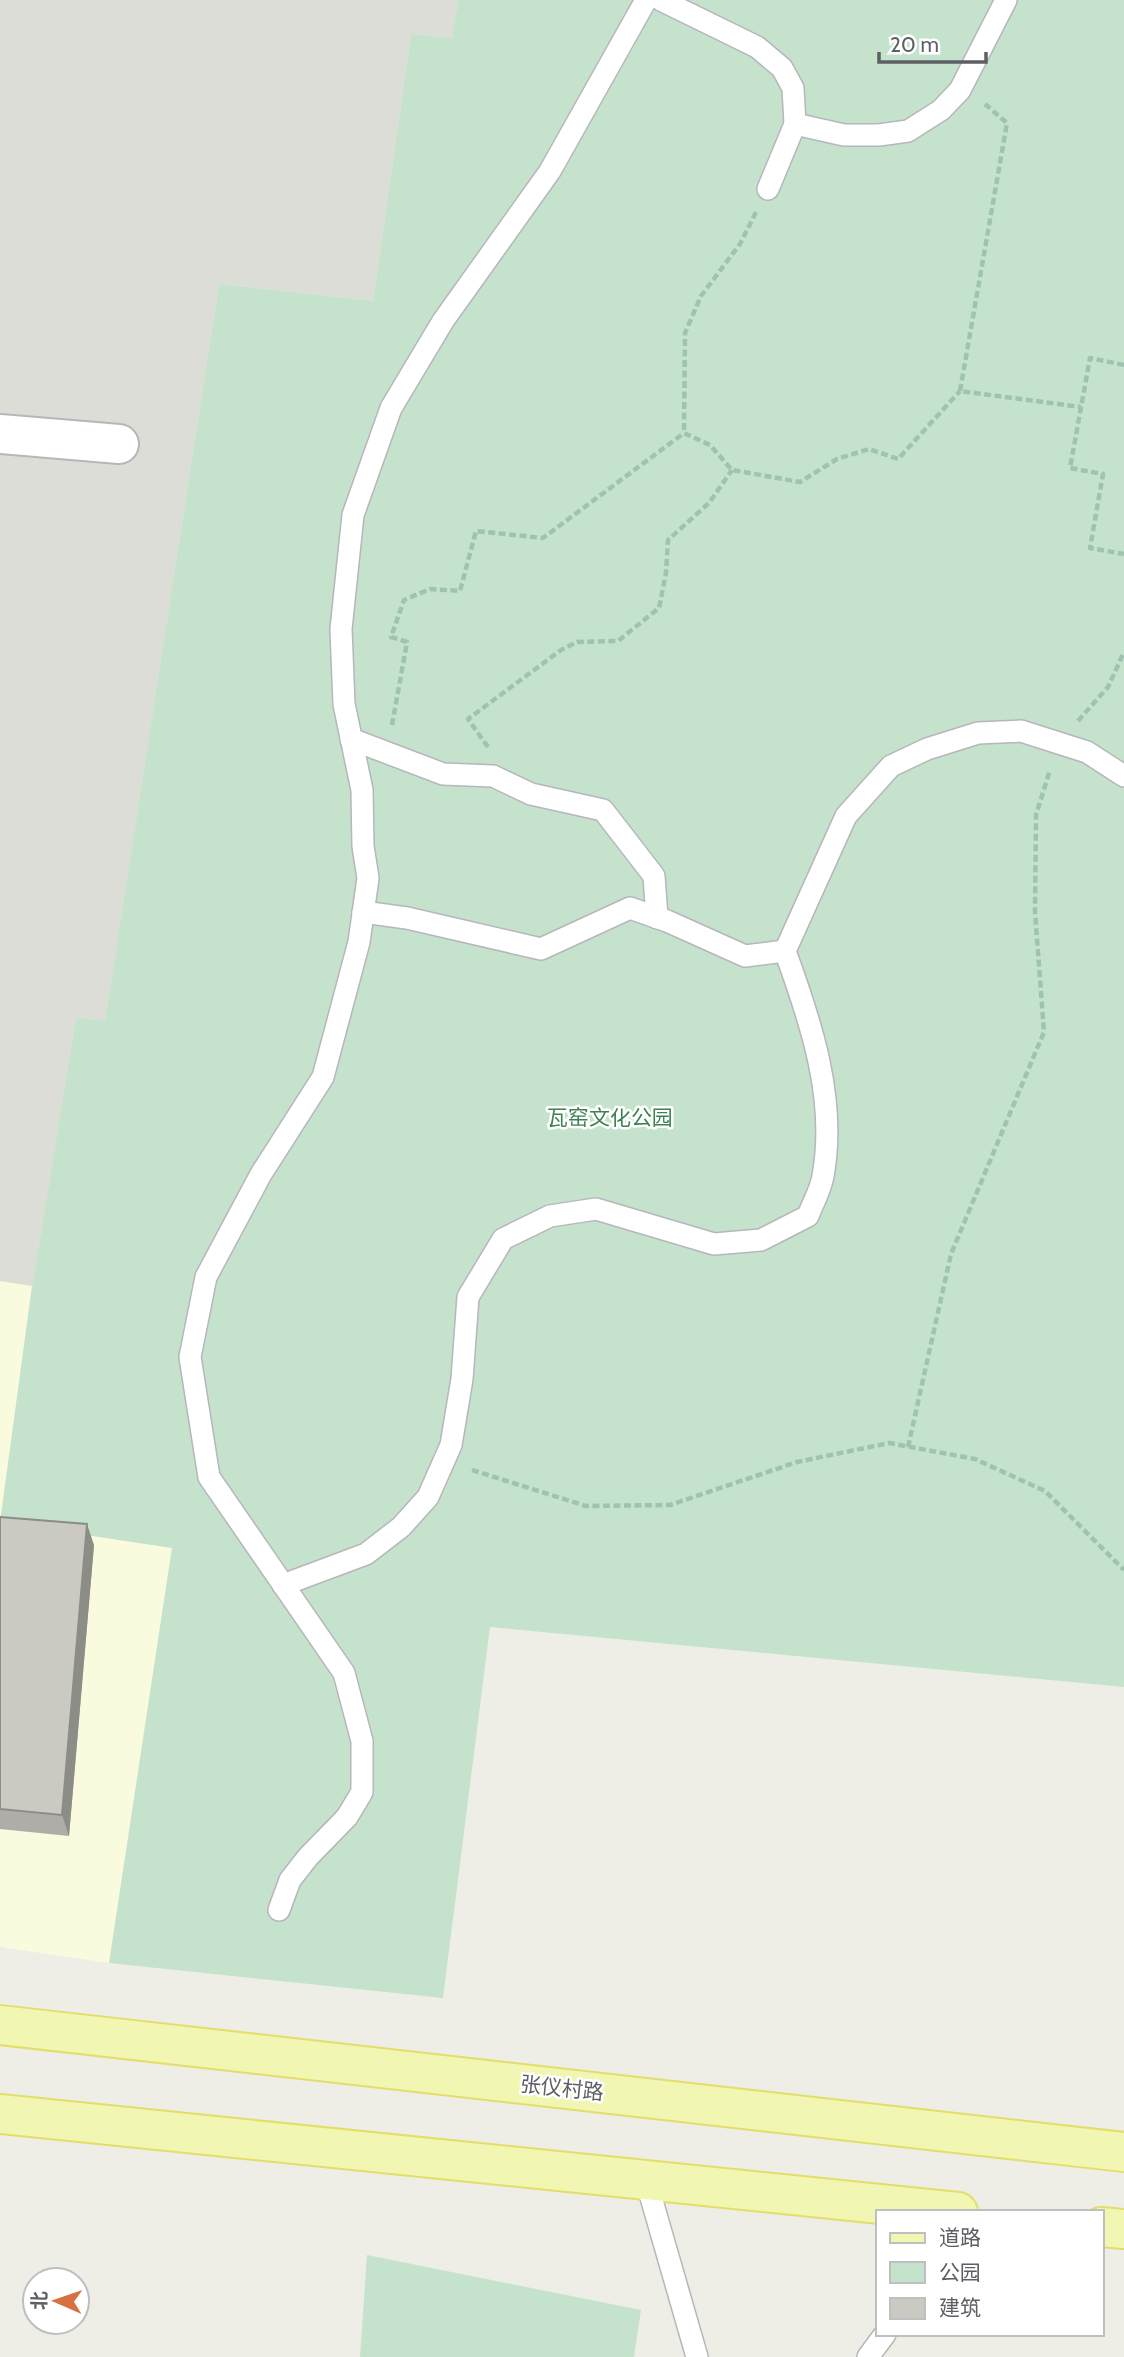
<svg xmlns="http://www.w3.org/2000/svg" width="1124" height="2357" viewBox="0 0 1124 2357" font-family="Cabin,'Noto Sans SC',sans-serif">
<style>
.commercial{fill:#fafade}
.industrial{fill:#ddddd8}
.green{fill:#c5e3cc}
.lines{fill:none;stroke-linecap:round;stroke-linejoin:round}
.lane-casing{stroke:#b6b6bb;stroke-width:24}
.street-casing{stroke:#b6b6bb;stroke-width:42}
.primary-casing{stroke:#e3de6a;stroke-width:42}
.path{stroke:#9fc3b1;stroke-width:4.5;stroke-dasharray:7 3.5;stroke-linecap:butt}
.lane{stroke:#fff;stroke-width:21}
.street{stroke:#fff;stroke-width:38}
.primary{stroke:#f1f7b2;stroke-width:38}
.wall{fill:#aeada7}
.shaded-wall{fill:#8d8d88}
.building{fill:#cac9c2;stroke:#8d8d88;stroke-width:2}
.labels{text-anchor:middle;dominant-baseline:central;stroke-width:5;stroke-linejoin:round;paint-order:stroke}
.park-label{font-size:21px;fill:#3f8252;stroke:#fff}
.street-label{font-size:21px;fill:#5d5f64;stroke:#fff}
</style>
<rect width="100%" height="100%" fill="#eeeee6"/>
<path class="commercial" d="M0,1281l32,5 -31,236 171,26 -63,415 -109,-16z"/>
<path class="industrial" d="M0,0h458l-6,38 -41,-4 -38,267 -154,-17 -114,738 -29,-4 -44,268 -32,-5z"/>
<g class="green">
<path d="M458,0h666v1687l-634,-60 -47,371 -334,-35 63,-415 -172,-26 32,-236 44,-268 29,3 114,-737 154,17 38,-267 41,4z"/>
<path d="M367,2255l274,55 -7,47h-274z"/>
</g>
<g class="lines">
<g class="lane-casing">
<g id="lane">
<path d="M661,0l96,47 25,21 11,20 2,36 -27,65"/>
<path d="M795,124l49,11h35l29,-4 33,-21 19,-20 46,-90"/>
<path d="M351,739l92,35 50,2 38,18 72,16 51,66 3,42"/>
<path d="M363,912l44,6 134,31 89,-41 37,13 78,35 40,-5"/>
<path d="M283,1585l83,-31 35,-27 27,-30 23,-52 11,-66 6,-82 35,-58 47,-23 46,-7 118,35 47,-4 47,-24c5,-13 13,-27 15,-40 14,-76 -12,-154 -38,-225l61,-135 45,-50 36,-17 51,-16 43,-2 66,21 37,24"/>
<path d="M279,1910l11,-30 18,-23 39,-40 15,-25v-51l-18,-68 -135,-196 -19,-120 16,-80 55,-103 62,-97 36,-135 9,-64 -5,-32 -1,-56 -18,-86 -3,-75 12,-114 38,-107 52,-87 107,-150 96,-171"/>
<path d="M646,2180l51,177"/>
<path d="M868,2357l17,-23"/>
</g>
</g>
<g class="street-casing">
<path id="street" d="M0,434l119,10"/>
</g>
<g class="primary-casing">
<g id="primary">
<path d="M0,2025l1124,127"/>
<path d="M0,2114l958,98"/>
<path d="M1101,2227l23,2"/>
</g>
</g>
<g class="path">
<path d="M985,104l22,19 -47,268 121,16"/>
<path d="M756,212l-16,32 -39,52 -16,37 -1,100 26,12 22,25 68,12 37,-23 32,-10 29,10 62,-68"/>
<path d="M1124,365l-34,-7 -20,110 33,6 -13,74 34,6"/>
<path d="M1078,721l30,-34 16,-35"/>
<path d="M392,725l15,-83 -16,-5 13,-37 26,-11 30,2 16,-60 67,7 141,-105"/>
<path d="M488,747l-20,-28 93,-69 16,-8 41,-1 41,-33 7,-35 2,-33 41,-37 23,-33"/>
<path d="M908,1447l43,-193 93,-222 -9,-120 1,-97 14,-45"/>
<path d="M472,1470l114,36 84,-1 127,-43 92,-19 86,16 70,32 79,79"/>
</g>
<use href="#lane" class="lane"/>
<use href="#street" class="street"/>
<use href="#primary" class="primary"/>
</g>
<path class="wall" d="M0,1517l94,28 -25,291 -69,-7z"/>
<path class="shaded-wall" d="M87,1524l7,21 -25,291 -7,-21z"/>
<path class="building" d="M0,1517l87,7 -25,291 -62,-6z"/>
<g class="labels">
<g class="park-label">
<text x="610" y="1117">瓦窑文化公园</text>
</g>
<g class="street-label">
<text transform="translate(562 2088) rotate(6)">张仪村路</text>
</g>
</g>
<rect x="876" y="2210" width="228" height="126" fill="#ffffff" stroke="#bebfc1" stroke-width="2"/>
<rect x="890" y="2233" width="35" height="10" fill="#f1f7b2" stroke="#bebfc1" stroke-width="2"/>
<text x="939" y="2245" font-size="21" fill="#5d5f64">道路</text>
<rect x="890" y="2262" width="35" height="21" fill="#c5e3cc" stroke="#bebfc1" stroke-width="2"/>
<text x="939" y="2280" font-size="21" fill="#5d5f64">公园</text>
<rect x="890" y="2298" width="35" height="21" fill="#cac9c2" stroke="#bebfc1" stroke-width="2"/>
<text x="939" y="2315" font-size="21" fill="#5d5f64">建筑</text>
<g transform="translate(56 2301) rotate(272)"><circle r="33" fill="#ffffff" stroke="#bebfc1" stroke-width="2"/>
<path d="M0-5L12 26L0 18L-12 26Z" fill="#d77143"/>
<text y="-10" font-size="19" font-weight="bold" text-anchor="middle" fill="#5d5f64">北</text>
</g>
<path d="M879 52v10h107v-10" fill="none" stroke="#5d5f64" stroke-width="3.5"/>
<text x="890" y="52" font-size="21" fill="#5d5f64" stroke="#ffffff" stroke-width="5" paint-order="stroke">20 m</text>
</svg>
